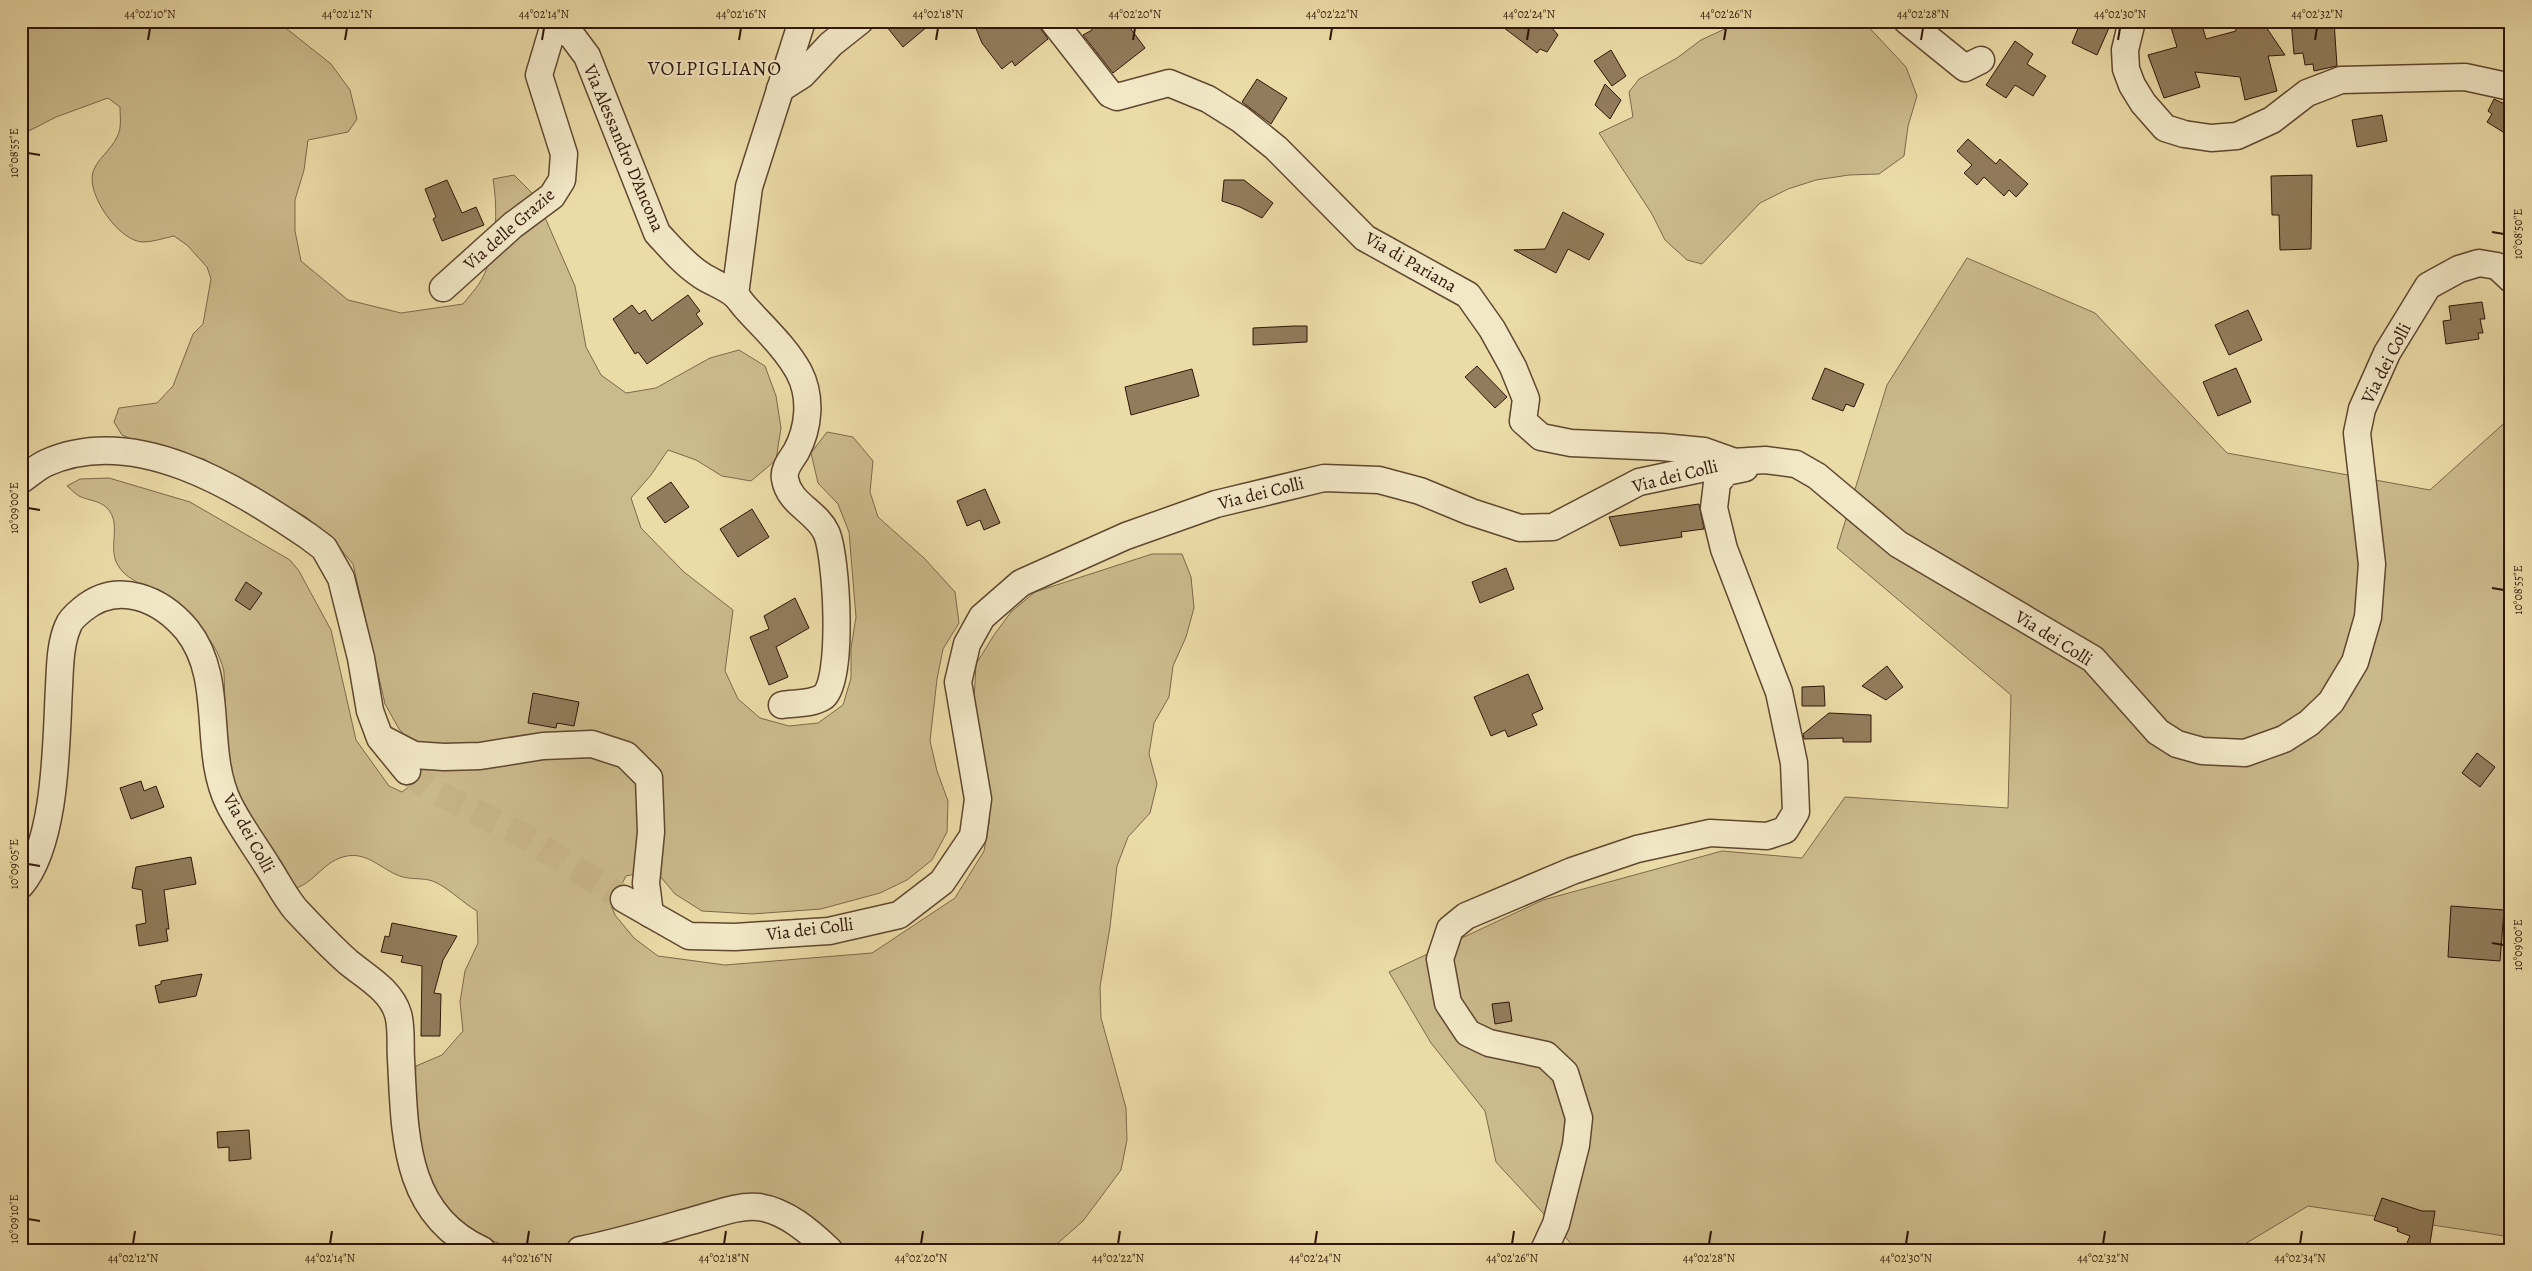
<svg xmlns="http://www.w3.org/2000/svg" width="2532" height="1271" viewBox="0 0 2532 1271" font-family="Alegreya,serif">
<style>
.green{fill:#cbba8c;stroke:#7e684a}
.building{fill:#917c5b;stroke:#301608}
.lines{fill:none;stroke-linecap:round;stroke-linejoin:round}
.minor-tunnel{stroke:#c6b487;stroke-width:26;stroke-dasharray:26 13;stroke-linecap:butt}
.minor-casing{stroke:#5f4730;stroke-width:29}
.minor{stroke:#f2e8c6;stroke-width:26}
.ticks{fill:none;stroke:#301608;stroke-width:2}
.labels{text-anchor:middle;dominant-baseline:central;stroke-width:4;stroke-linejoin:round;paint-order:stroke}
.street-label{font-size:18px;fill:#301608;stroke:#f2e8c6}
.quarter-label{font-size:20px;letter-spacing:1px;fill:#301608;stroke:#f2e8c6}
.neatline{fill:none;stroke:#301608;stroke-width:2}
.ticks-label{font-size:12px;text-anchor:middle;fill:#301608}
</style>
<rect width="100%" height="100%" fill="#ebdba7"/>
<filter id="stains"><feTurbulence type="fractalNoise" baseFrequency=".004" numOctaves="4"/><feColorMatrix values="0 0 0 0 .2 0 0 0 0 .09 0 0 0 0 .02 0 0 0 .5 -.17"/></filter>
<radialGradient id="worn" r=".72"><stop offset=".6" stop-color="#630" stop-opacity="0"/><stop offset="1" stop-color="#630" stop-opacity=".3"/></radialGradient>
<g class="green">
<path d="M21,21h256l54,43 19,26 7,29 -9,13 -40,8 -4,30 -9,30v31l6,30 47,39 53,13 62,-9c6,-8 14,-16 19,-25 15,-29 16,-69 11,-100l21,-4 22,22 39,89 11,61 15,28 25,18 30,-5 54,-30 29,-8 26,16 11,30 5,32 -5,32 -25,21 -29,-5 -26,-16 -28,-10 -17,25 -20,23 10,30 43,44 49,38 -8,61 13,28 22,19 29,8 29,-3 25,-18 8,-27v-30l5,-31 -7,-85 -11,-28 -20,-21 -7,-30 16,-21 26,5 20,24 -3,31 8,25 46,41 31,34 4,31 -16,26 -6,30 -7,62 7,30 11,30 -1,31 -15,28 -25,20 -27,13 -59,16 -69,5 -50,-3 -27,-17 -20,-24 -29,6 -15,29 4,10 19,23 24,18 67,9 147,-12 83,-55 29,-47 5,-29v-29l-16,-75 3,-54 18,-29 17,-23 24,-20 117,-38h30l9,23 3,31 -8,29 -13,29 -4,31 -15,26 -5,31 8,30 -7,29 -22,24 -11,29 -7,61 -10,60 1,31 25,90 1,32 -6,30 -38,51 -33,29h-228l-54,-38c-44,5 -89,6 -132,14 -40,6 -78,27 -119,22 -28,-4 -71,-29 -83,-55 -18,-38 -21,-86 -18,-127l26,-11 21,-24 -3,-29 5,-31 13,-28 -1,-32c-14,-8 -26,-21 -40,-28 -11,-6 -23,-3 -34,-6 -19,-5 -34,-25 -56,-21 -17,3 -25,15 -38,25 -4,4 -11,6 -17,9l-31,-47 -34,-69 -3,-102c-8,-38 -42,-63 -74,-83 -11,-6 -25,-12 -31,-22 -13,-18 4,-43 -12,-59 -8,-8 -18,-7 -28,-12 -4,-2 -8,-7 -12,-10l13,-7 29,-1 81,24 100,58 9,11 32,59 25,110 33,46 13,6 12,-9 9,-20 -5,-14 -19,-20 -14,-25 -32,-140 -15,-18 -32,-29 -102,-58 -65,-17 -17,-7 -8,-13 5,-14 38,-5 16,-17 20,-52 10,-10 8,-45 -4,-12 -20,-22 -13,-9c-10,2 -21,6 -31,6 -23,0 -57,-47 -50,-70 4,-13 18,-22 24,-35 5,-9 3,-21 3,-30l-12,-9 -52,19 -35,18z"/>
<path d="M1742,21h121l43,46 11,29 -9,30 -4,30 -25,18 -30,1 -33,5 -28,9 -28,14 -58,61 -15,-4 -22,-20 -13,-26 -53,-81 34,-16 -4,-25 10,-13 38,-21 24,-18z"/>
<path d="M1967,258l128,55 132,140 203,37 81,-73v820l-203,-31 -73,44h-658l-81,-88 -11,-51 -54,-68 -42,-71 154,-72 179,-49 80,7 43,-61 163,11 3,-113 -174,-147 50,-163z"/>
</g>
<g class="building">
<path d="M882,21h52l-31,26z"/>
<path d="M973,21h62l13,18 -33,27 -3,-5 -10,8 -20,-26z"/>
<path d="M1087,21h38l20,27 -32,25 -30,-38 9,-5z"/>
<path d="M1495,21h51l12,14 -11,17 -7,-3 -3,4z"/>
<path d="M2081,21h31l-15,34 -25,-12z"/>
<path d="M2169,21h32l5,18 30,-8 -1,-10h27l23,34 -17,1 9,35 -32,9 -5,-23 -45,-5 5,15 -36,11 -16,-43 29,-8z"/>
<path d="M2291,21h43l3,45 -23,5 -1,-7 -8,1 -2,-12 -9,1z"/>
<path d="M2015,41l18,13 -6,10 19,12 -13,20 -18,-11 -9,13 -20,-13z"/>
<path d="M1611,50l15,26 -14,10 -18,-25z"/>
<path d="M1257,79l30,19 -16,26 -29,-22z"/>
<path d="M1605,84l16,16 -11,19 -15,-14z"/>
<path d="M2494,99l17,8v30l-24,-15 5,-8 -4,-3z"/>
<path d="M2382,115l5,26 -30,6 -5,-27z"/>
<path d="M1968,139l28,25 4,-5 28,25 -12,13 -7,-7 -5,6 -20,-19 -7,8 -13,-12 8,-8 -15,-14z"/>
<path d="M2312,175l-1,74 -31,1 -1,-35h-7l-1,-39z"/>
<path d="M447,180l15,33 14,-6 8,18 -42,16 -9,-22 3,-2 -11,-28z"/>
<path d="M1224,180h20l29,23 -11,15 -22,-11 -18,-6z"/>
<path d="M1563,212l41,22 -15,26 -21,-11 -12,24 -42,-23 31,-1z"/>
<path d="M688,295l12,16 -4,3 7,10 -56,40 -9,-12 -3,2 -22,-35 19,-14 7,9 6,-4 7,11z"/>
<path d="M2482,302l3,17h-5l3,14h-5l1,6 -33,5 -3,-23 8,-1 -2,-14z"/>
<path d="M2248,310l14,30 -33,15 -14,-30z"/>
<path d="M1294,326h13v16l-54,3v-17z"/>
<path d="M1477,366l30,31 -12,11 -30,-31z"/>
<path d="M1825,368l39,16 -10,23 -8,-3 -3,7 -31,-12z"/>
<path d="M2236,368l15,34 -33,14 -15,-34z"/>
<path d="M1192,369l7,27 -68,19 -6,-28z"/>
<path d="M671,482l18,25 -24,16 -18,-25z"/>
<path d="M985,489l15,34 -16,7 -4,-10 -13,6 -10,-25z"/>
<path d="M1699,504l5,25 -23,3 1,5 -62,9 -11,-29z"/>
<path d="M752,509l17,28 -31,20 -18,-28z"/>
<path d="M1506,568l8,21 -34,14 -8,-21z"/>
<path d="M246,582l16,11 -12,17 -15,-10z"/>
<path d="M795,598l14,30 -33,19 12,30 -19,8 -19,-48 19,-8 -5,-13z"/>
<path d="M1887,666l16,21 -17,13 -24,-14z"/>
<path d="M1528,674l15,35 -11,5 5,11 -29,12 -3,-7 -14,6 -17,-39z"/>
<path d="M1824,686l1,20h-23v-19z"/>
<path d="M533,693l46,9 -5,24 -17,-3 -1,5 -28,-5z"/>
<path d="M1829,713l42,2v27h-28v-4l-39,1 -1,-5z"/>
<path d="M2477,753l18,14 -15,20 -18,-14z"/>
<path d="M141,781l3,10 12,-5 8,21 -33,12 -11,-31z"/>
<path d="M191,857l5,27 -32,6 5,39h-3l2,12 -29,5 -3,-21 10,-2 -4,-33 -10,-2 4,-21z"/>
<path d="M2451,906l53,4 -4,51 -52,-4z"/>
<path d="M392,923l65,13 -14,24 -9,33 7,1 -1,42h-19l1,-70 -21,-4 2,-6 -22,-4 4,-16 4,1z"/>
<path d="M202,974l-6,22 -37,7 -4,-17 6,-2v-3z"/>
<path d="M1509,1002l3,19 -17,3 -3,-20z"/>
<path d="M249,1130l2,29 -22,2v-14l-11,1 -1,-16z"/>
<path d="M2382,1198l40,13h13l-6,39h-25l6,-14 -13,-5 1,-3 -24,-8z"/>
</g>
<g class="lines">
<path class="minor-tunnel" d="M407,771l23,18 92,46 102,64"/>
<g class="minor-casing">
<g id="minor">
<path d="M1053,21l57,73 7,3 52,-14 39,16 32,20 36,29 89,90 103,57 24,34 21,38 13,32 -3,22 18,16 30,6 91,4 42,4 28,10"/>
<path d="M1907,21l58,47 16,-8"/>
<path d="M2132,21l-7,29 1,19 6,16 11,18 22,25 19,6 27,4 26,-2 35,-16 35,-27 34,-13 124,-3 46,10"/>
<path d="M554,26l18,10 15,20 70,177c14,15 27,31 44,42 10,7 23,11 33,19 4,3 8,10 12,14 18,20 40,40 53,64 13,25 10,56 -3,80 -5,8 -13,17 -11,27 4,25 31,32 41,53 11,22 18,152 -3,165 -11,7 -28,6 -41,8"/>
<path d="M780,89l22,-14 29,-31 29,-23"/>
<path d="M443,288l70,-63 39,-29 10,-16 2,-26 -25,-79 16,-54"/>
<path d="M735,295l14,-108 53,-166"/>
<path d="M21,480c8,-5 16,-13 25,-17 89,-40 191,25 262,73l16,12 17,30 20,80 9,53 10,27 27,33"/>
<path d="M385,740l29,15 30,2 36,-1 63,-10 49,-2 34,11 23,23 2,54 -5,51 4,31"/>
<path d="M21,885c36,-43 35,-143 38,-198 1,-19 1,-43 9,-61 2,-6 10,-13 15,-17 35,-29 78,-10 104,21 39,49 15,120 42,174 11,22 26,42 39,63 9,14 17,30 28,43 16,17 34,36 52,52 18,15 43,28 50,52 4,13 2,32 3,45 4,75 2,155 81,191"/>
<path d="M624,899l65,37 46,1 94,-6 70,-16 43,-33 31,-46 5,-37 -20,-117 9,-38 15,-27 39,-34 105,-47 90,-32 108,-26 55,2 41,11 51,21 49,16 33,-1 86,-45 94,-20 32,-2 31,4 21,12 81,68 195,115 65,73 19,12 25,7 43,2 39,-14 25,-16 22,-21 24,-40 13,-45 4,-53 -15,-131 5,-24 25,-56 41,-67 31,-17 20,-6 18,3 14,13"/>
<path d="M580,1250c40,-8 79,-20 118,-31 18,-5 41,-14 60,-12 27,3 52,25 71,43"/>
<path d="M1544,1250l12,-26 20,-79 3,-27 -14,-45 -19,-18 -57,-12 -21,-10 -20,-30 -8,-44 10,-30 16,-13 106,-45 65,-22 73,-16 57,3 18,-6 11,-18 -2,-49 -15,-71 -55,-143 -10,-41 3,-25 9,-11 19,-4"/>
</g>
</g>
<use href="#minor" class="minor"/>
</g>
<path class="ticks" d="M148,40l2,-12M345,40l2,-12M542,40l2,-12M739,40l2,-12M936,40l2,-12M1133,40l2,-12M1330,40l2,-12M1527,40l2,-12M1724,40l2,-12M1921,40l2,-12M2118,40l2,-12M2315,40l2,-12M28,153l12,2M2492,232l12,2M28,508l12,2M2492,588l12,2M28,864l12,2M2492,943l12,2M28,1219l12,2M133,1244l2,-13M330,1244l2,-13M527,1244l2,-13M724,1244l2,-13M921,1244l2,-13M1118,1244l2,-13M1315,1244l2,-13M1512,1244l2,-13M1709,1244l2,-13M1906,1244l2,-13M2103,1244l2,-13M2300,1244l2,-13"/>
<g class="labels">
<g class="street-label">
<text transform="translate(624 148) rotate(67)">Via Alessandro D'Ancona</text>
<text transform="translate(509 229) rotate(-41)">Via delle Grazie</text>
<text transform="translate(1411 262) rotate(30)">Via di Pariana</text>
<text transform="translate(2386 363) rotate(-63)">Via dei Colli</text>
<text transform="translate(1675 476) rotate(-14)">Via dei Colli</text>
<text transform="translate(1261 493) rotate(-14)">Via dei Colli</text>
<text transform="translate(2054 638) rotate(32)">Via dei Colli</text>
<text transform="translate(249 833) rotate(61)">Via dei Colli</text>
<text transform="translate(810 929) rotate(-7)">Via dei Colli</text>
</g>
<g class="quarter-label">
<text x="715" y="68">VOLPIGLIANO</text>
</g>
</g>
<rect width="2532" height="1271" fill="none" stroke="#ebdba7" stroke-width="55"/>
<rect x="28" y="28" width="2476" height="1216" class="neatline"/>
<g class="ticks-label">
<text x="150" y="18">44°02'10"N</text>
<text x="347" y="18">44°02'12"N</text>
<text x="544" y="18">44°02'14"N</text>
<text x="741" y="18">44°02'16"N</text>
<text x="938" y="18">44°02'18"N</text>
<text x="1135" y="18">44°02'20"N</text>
<text x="1332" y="18">44°02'22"N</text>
<text x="1529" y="18">44°02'24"N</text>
<text x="1726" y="18">44°02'26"N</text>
<text x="1923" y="18">44°02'28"N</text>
<text x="2120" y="18">44°02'30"N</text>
<text x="2317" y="18">44°02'32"N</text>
<text transform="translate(14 153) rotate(-90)" y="4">10°08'55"E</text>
<text transform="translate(2518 234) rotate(-90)" y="4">10°08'50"E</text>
<text transform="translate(14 508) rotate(-90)" y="4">10°09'00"E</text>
<text transform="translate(2518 590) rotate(-90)" y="4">10°08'55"E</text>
<text transform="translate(14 864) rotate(-90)" y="4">10°09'05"E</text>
<text transform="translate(2518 945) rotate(-90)" y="4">10°09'00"E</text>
<text transform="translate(14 1219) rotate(-90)" y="4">10°09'10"E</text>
<text x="133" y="1262">44°02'12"N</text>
<text x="330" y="1262">44°02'14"N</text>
<text x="527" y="1262">44°02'16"N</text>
<text x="724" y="1262">44°02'18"N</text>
<text x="921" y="1262">44°02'20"N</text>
<text x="1118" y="1262">44°02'22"N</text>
<text x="1315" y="1262">44°02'24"N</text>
<text x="1512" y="1262">44°02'26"N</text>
<text x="1709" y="1262">44°02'28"N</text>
<text x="1906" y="1262">44°02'30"N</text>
<text x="2103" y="1262">44°02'32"N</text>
<text x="2300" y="1262">44°02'34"N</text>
</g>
<rect width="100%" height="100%" filter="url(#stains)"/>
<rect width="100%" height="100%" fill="url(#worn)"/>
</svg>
